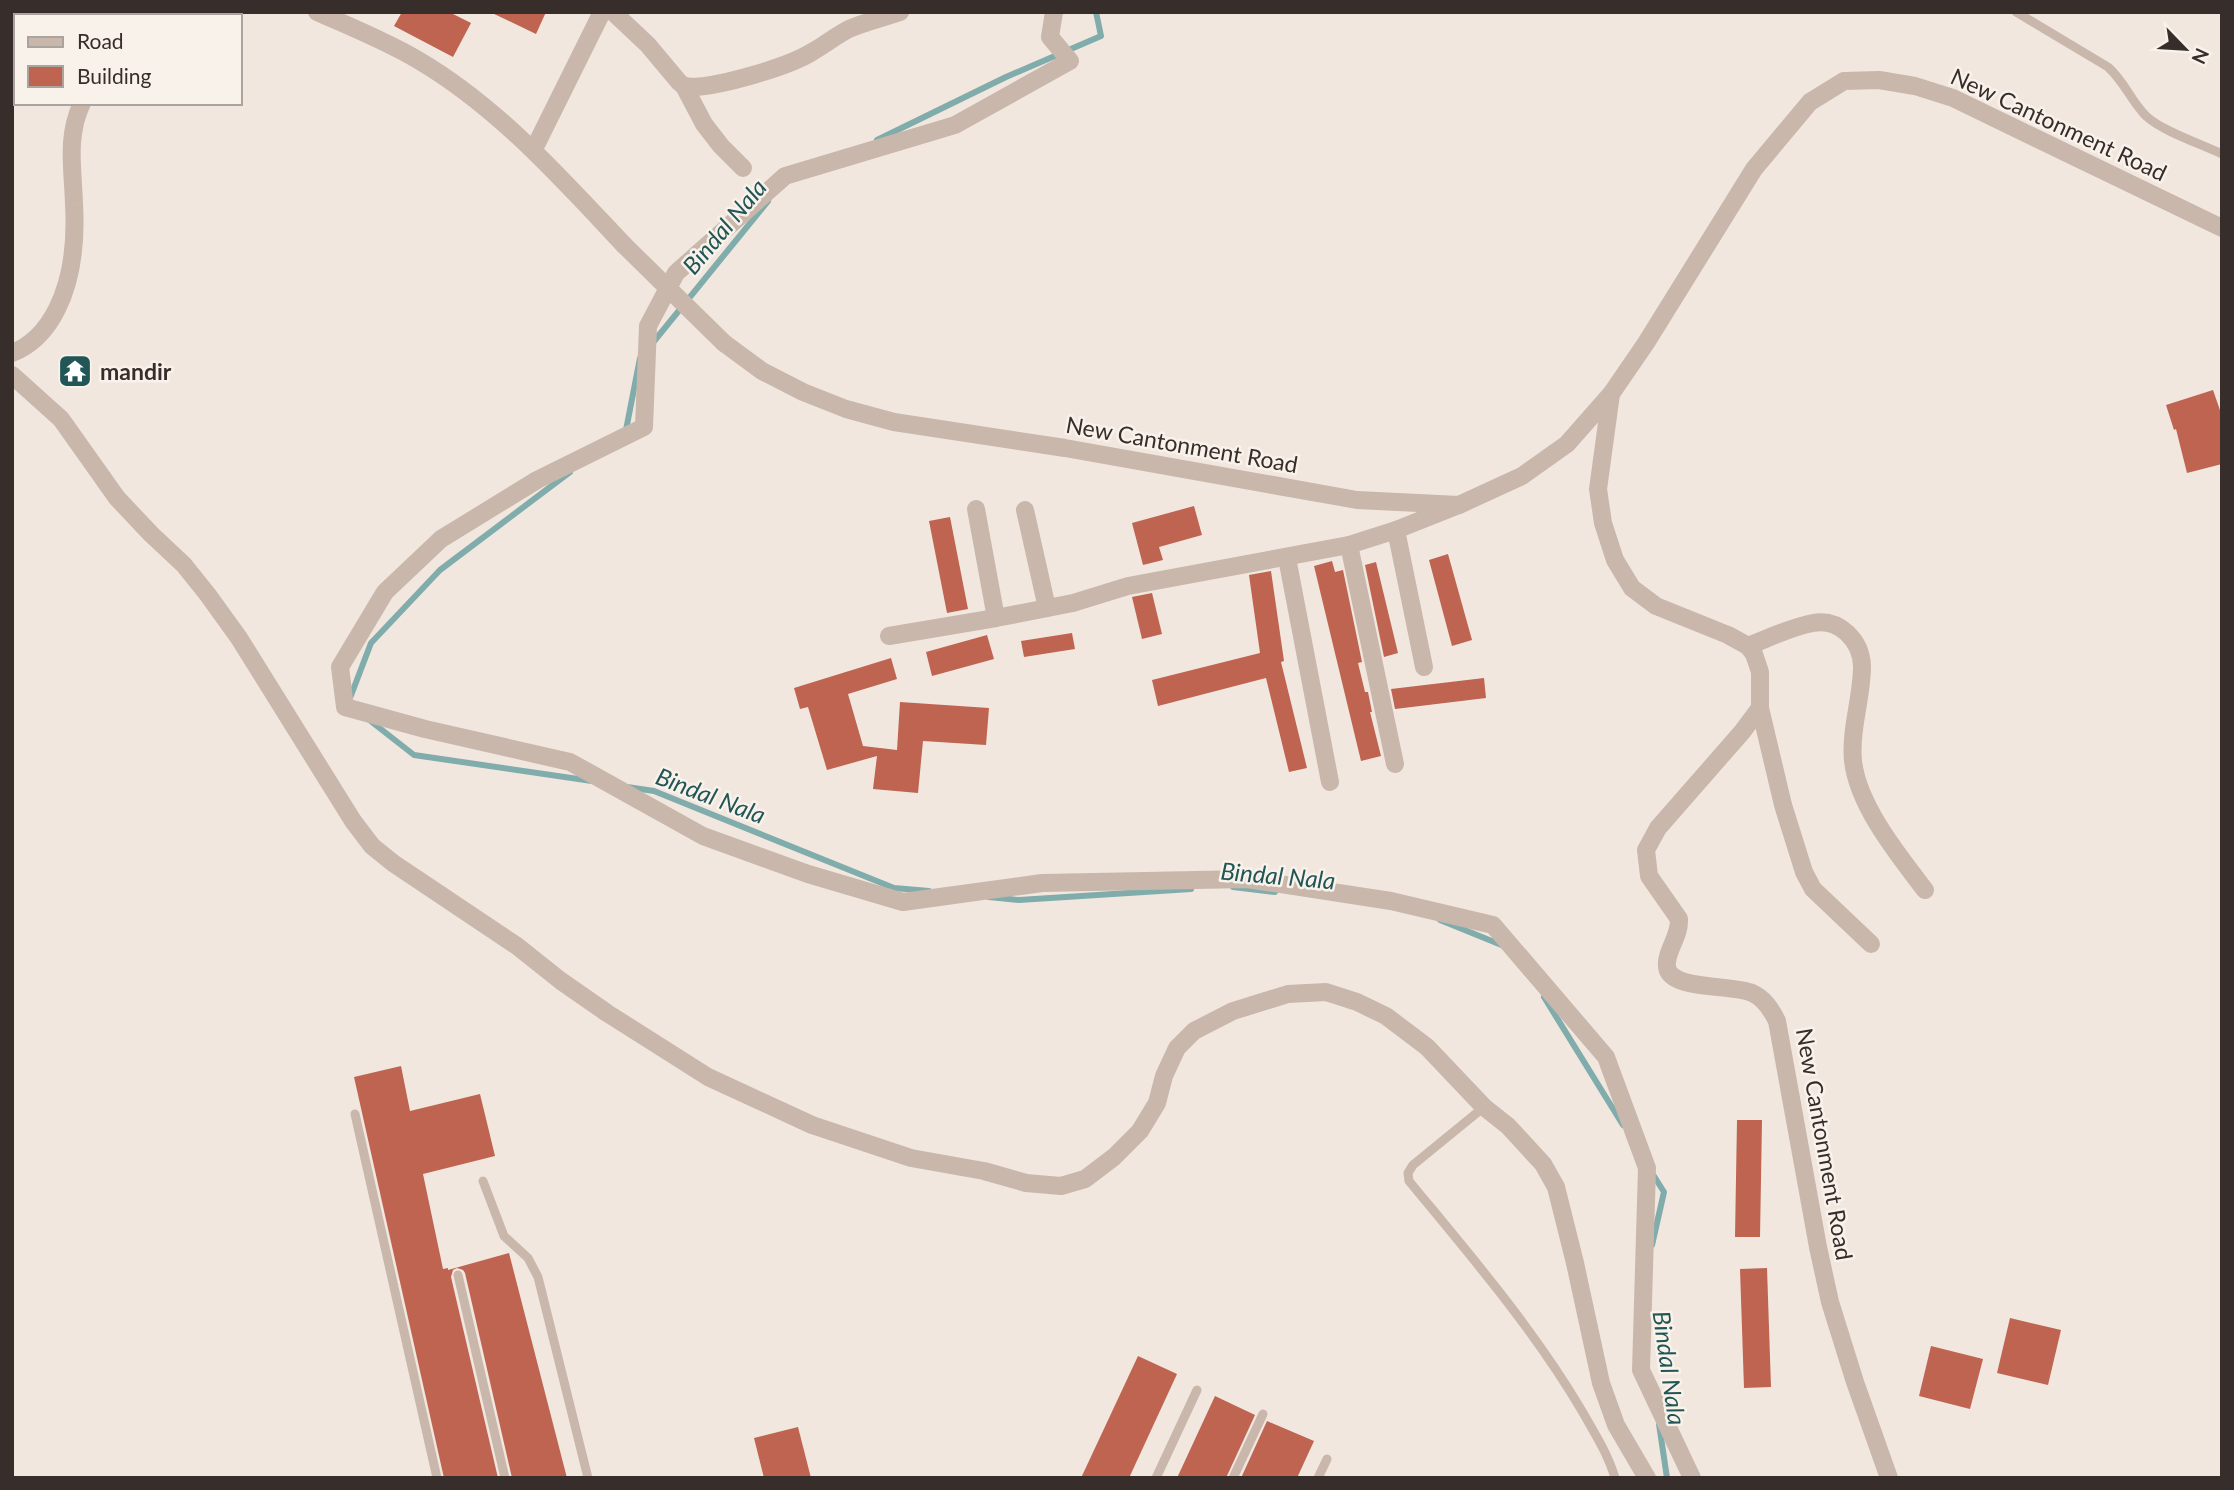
<svg xmlns="http://www.w3.org/2000/svg" width="2234" height="1490" viewBox="0 0 2234 1490" font-family="Lato,sans-serif">
<style>
.lines{fill:none;stroke-linecap:round;stroke-linejoin:round}
.stream{stroke:#80acab;stroke-width:6}
.building{fill:#be6451}
.service{stroke:#c9b7ac;stroke-width:9}
.minor{stroke:#c9b7ac;stroke-width:18}
.tertiary{stroke:#c9b7ac;stroke-width:18}
.tertiary-bridge{stroke:#c9b7ac;stroke-width:18}
.labels{text-anchor:middle;dominant-baseline:central;stroke-width:5;stroke-linejoin:round;paint-order:stroke}
.street-label{font-size:23px;fill:#372d2a;stroke:#f9f2eb}
.poi-label{font-size:23px;font-weight:bold;fill:#372d2a;stroke:#f9f2eb;text-anchor:start}
.water-label{font-size:24px;font-style:italic;fill:#225656;stroke:#f9f2eb}
</style>
<rect width="100%" height="100%" fill="#f1e7df"/>
<g class="lines">
<g class="stream">
<path d="M877,140l129,-63 95,-41 -5,-24"/>
<path d="M651,345l117,-144"/>
<path d="M623,432l3,-2 14,-72"/>
<path d="M350,698l21,-55 69,-73 130,-98"/>
<path d="M368,719l46,36 178,26"/>
<path d="M627,787l27,4 240,97 35,3"/>
<path d="M1233,887l42,5"/>
<path d="M989,897l30,3 172,-11"/>
<path d="M1440,920l64,26"/>
<path d="M1544,997l79,128"/>
<path d="M1652,1173l12,19 -12,53"/>
<path d="M1659,1424l8,54"/>
</g>
</g>
<g class="building">
<path d="M402,12h47l22,11 -18,34 -59,-31z"/>
<path d="M490,12h56l-10,22z"/>
<path d="M2213,390l9,26v48l-35,9 -11,-44 -2,1 -8,-25z"/>
<path d="M1194,506l8,29 -43,12 4,13 -20,5 -11,-42z"/>
<path d="M950,517l18,92 -21,4 -18,-92z"/>
<path d="M1448,554l24,86 -20,6 -23,-86z"/>
<path d="M1332,561l3,11 8,-2 19,92 -4,1 7,29h3l4,20h-2l11,44 -20,5 -47,-195z"/>
<path d="M1376,562l22,91 -14,4 -19,-92z"/>
<path d="M1271,571l13,90 -3,1 26,106 -18,4 -23,-94 -108,28 -6,-26 108,-27 -11,-78z"/>
<path d="M1152,593l10,41 -20,5 -10,-42z"/>
<path d="M1072,633l3,16 -51,8 -3,-16z"/>
<path d="M987,635l7,24 -62,17 -6,-24z"/>
<path d="M891,658l6,21 -49,15 15,52 34,4 3,-48 89,6 -3,37 -63,-4 -5,52 -45,-4 4,-33 -50,14 -19,-63 -8,2 -6,-21z"/>
<path d="M1484,678l2,20 -91,11 -4,-20z"/>
<path d="M401,1066l9,45 70,-17 15,62 -72,18 20,95 5,-1v2l61,-17 58,225h-55l-47,-205 -2,-3 -6,-2 -4,2 -2,7 47,201h-54l-90,-401z"/>
<path d="M1737,1120h25l-2,117h-25z"/>
<path d="M1767,1268l4,119 -27,1 -4,-119z"/>
<path d="M2010,1318l51,12 -13,55 -51,-12z"/>
<path d="M1931,1346l52,13 -13,50 -51,-13z"/>
<path d="M1138,1356l39,18 -48,104h-48z"/>
<path d="M1215,1396l40,19 -29,63h-49z"/>
<path d="M1267,1421l47,20 -17,37h-56z"/>
<path d="M798,1427l13,51h-47l-10,-40z"/>
</g>
<g class="lines">
<g class="service">
<path d="M2016,12l92,55c16,14 23,34 38,49 16,15 55,28 76,38"/>
<path d="M1484,1107l-71,58 -5,8 1,8c61,74 124,147 173,230 12,21 26,43 33,67"/>
<path d="M355,1114l82,364"/>
<path d="M483,1181l21,55 24,22 10,19 50,201"/>
<path d="M458,1275l47,203"/>
<path d="M1156,1478l41,-88"/>
<path d="M1233,1478l30,-64"/>
<path d="M1318,1478l9,-19"/>
</g>
<g class="minor">
<path d="M613,12l35,33 31,37 5,4 9,1c28,-1 95,-20 119,-35 13,-7 23,-16 37,-23 16,-7 34,-11 51,-17"/>
<path d="M1054,12l-4,25 20,24 -115,64 -170,51 -109,97 -28,53 -4,101 -107,53 -96,59 -56,53 -45,75 5,40 80,22 145,33 133,74 105,38 95,28 139,-19 205,-4 144,22 102,24 113,132 41,111 -6,202 51,108"/>
<path d="M684,86l20,38 17,22 22,22"/>
<path d="M534,149l68,-137"/>
<path d="M12,375l49,44 56,79 34,36 33,31 24,30 31,43 114,183 19,25 21,17 124,83 44,35 46,32 101,64 104,48 99,33 73,13 42,12 35,3 24,-7 29,-22 26,-26 17,-28 7,-27 13,-28 17,-17 39,-20 55,-17 38,-2 31,10 29,14 41,31 57,60 24,19 35,38 13,23 19,76 26,120 15,42 31,53"/>
<path d="M1611,394l-13,95 5,34 12,37 17,28 24,18 72,29 20,11 6,8 6,18v36l-18,24 -84,96 -12,22 3,26 30,43c1,18 -14,33 -12,48 3,24 67,17 85,26 12,5 19,16 25,28l41,226 12,55 25,80 34,96"/>
<path d="M976,509l20,109"/>
<path d="M1025,510l22,98"/>
<path d="M1396,530l28,137"/>
<path d="M1349,545l46,219"/>
<path d="M1287,558l43,224"/>
<path d="M889,636l107,-18 77,-15 55,-17 221,-41 47,-15 63,-25"/>
<path d="M1748,646c21,-8 43,-19 65,-23 26,-5 48,17 49,43 0,32 -12,63 -9,95 5,45 46,95 72,129"/>
<path d="M1760,708l23,97 21,67 9,17 58,55"/>
</g>
<g class="tertiary">
<path d="M317,12c34,15 69,29 101,48 80,47 143,118 206,185"/>
<path d="M174,16l15,-4"/>
<path d="M724,343l38,28 41,21 43,17 48,13 171,26 292,52 102,5 63,-29 45,-32 44,-50 35,-51 108,-174 56,-67 34,-21 35,-1 36,6 38,12 269,130"/>
<path d="M12,353c21,-8 35,-24 45,-44 16,-32 19,-70 17,-105 -1,-35 -8,-67 8,-101"/>
</g>
<path class="tertiary-bridge" d="M624,245l100,98"/>
</g>
<defs>
<g id="temple-square" transform="scale(1.75)"><rect x="-9" y="-9" width="18" height="18" rx="4" fill="#225656" stroke="#f9f2eb"/><path d="M0-6L5-2H3V0L6.5 2.5H4V6H1.5V3h-3V6H-4V2.5H-6.5L-3 0V-2H-5Z" fill="#fff"/></g>
</defs>
<g fill-rule="evenodd">
<use href="#temple-square" x="75" y="371"/>
</g>
<g class="labels">
<g class="street-label">
<text transform="translate(2059 124) rotate(25)">New Cantonment Road</text>
<text transform="translate(1182 444) rotate(10)">New Cantonment Road</text>
<text transform="translate(1825 1144) rotate(80)">New Cantonment Road</text>
</g>
<g class="poi-label">
<text x="100" y="371">mandir</text>
</g>
<g class="water-label">
<text transform="translate(724 226) rotate(-50)">Bindal Nala</text>
<text transform="translate(711 795) rotate(21)">Bindal Nala</text>
<text transform="translate(1278 875) rotate(5)">Bindal Nala</text>
<text transform="translate(1670 1368) rotate(82)">Bindal Nala</text>
</g>
</g>
<rect width="2234" height="1490" fill="none" stroke="#372d2a" stroke-width="28"/>
<rect x="14" y="14" width="228" height="91" fill="#f9f2eb" stroke="#aba39e" stroke-width="2"/>
<rect x="28" y="37" width="35" height="10" fill="#c9b7ac" stroke="#aba39e" stroke-width="2"/>
<text x="77" y="49" font-size="21" fill="#372d2a">Road</text>
<rect x="28" y="66" width="35" height="21" fill="#be6451" stroke="#aba39e" stroke-width="2"/>
<text x="77" y="84" font-size="21" fill="#372d2a">Building</text>
<g transform="translate(2185 49) rotate(115)" stroke="#f9f2eb" stroke-width="5" paint-order="stroke">
<path d="M0-5L12 26L0 18L-12 26Z" fill="#372d2a"/>
<text y="-10" font-size="19" font-weight="bold" text-anchor="middle" fill="#372d2a">N</text>
</g>
</svg>
